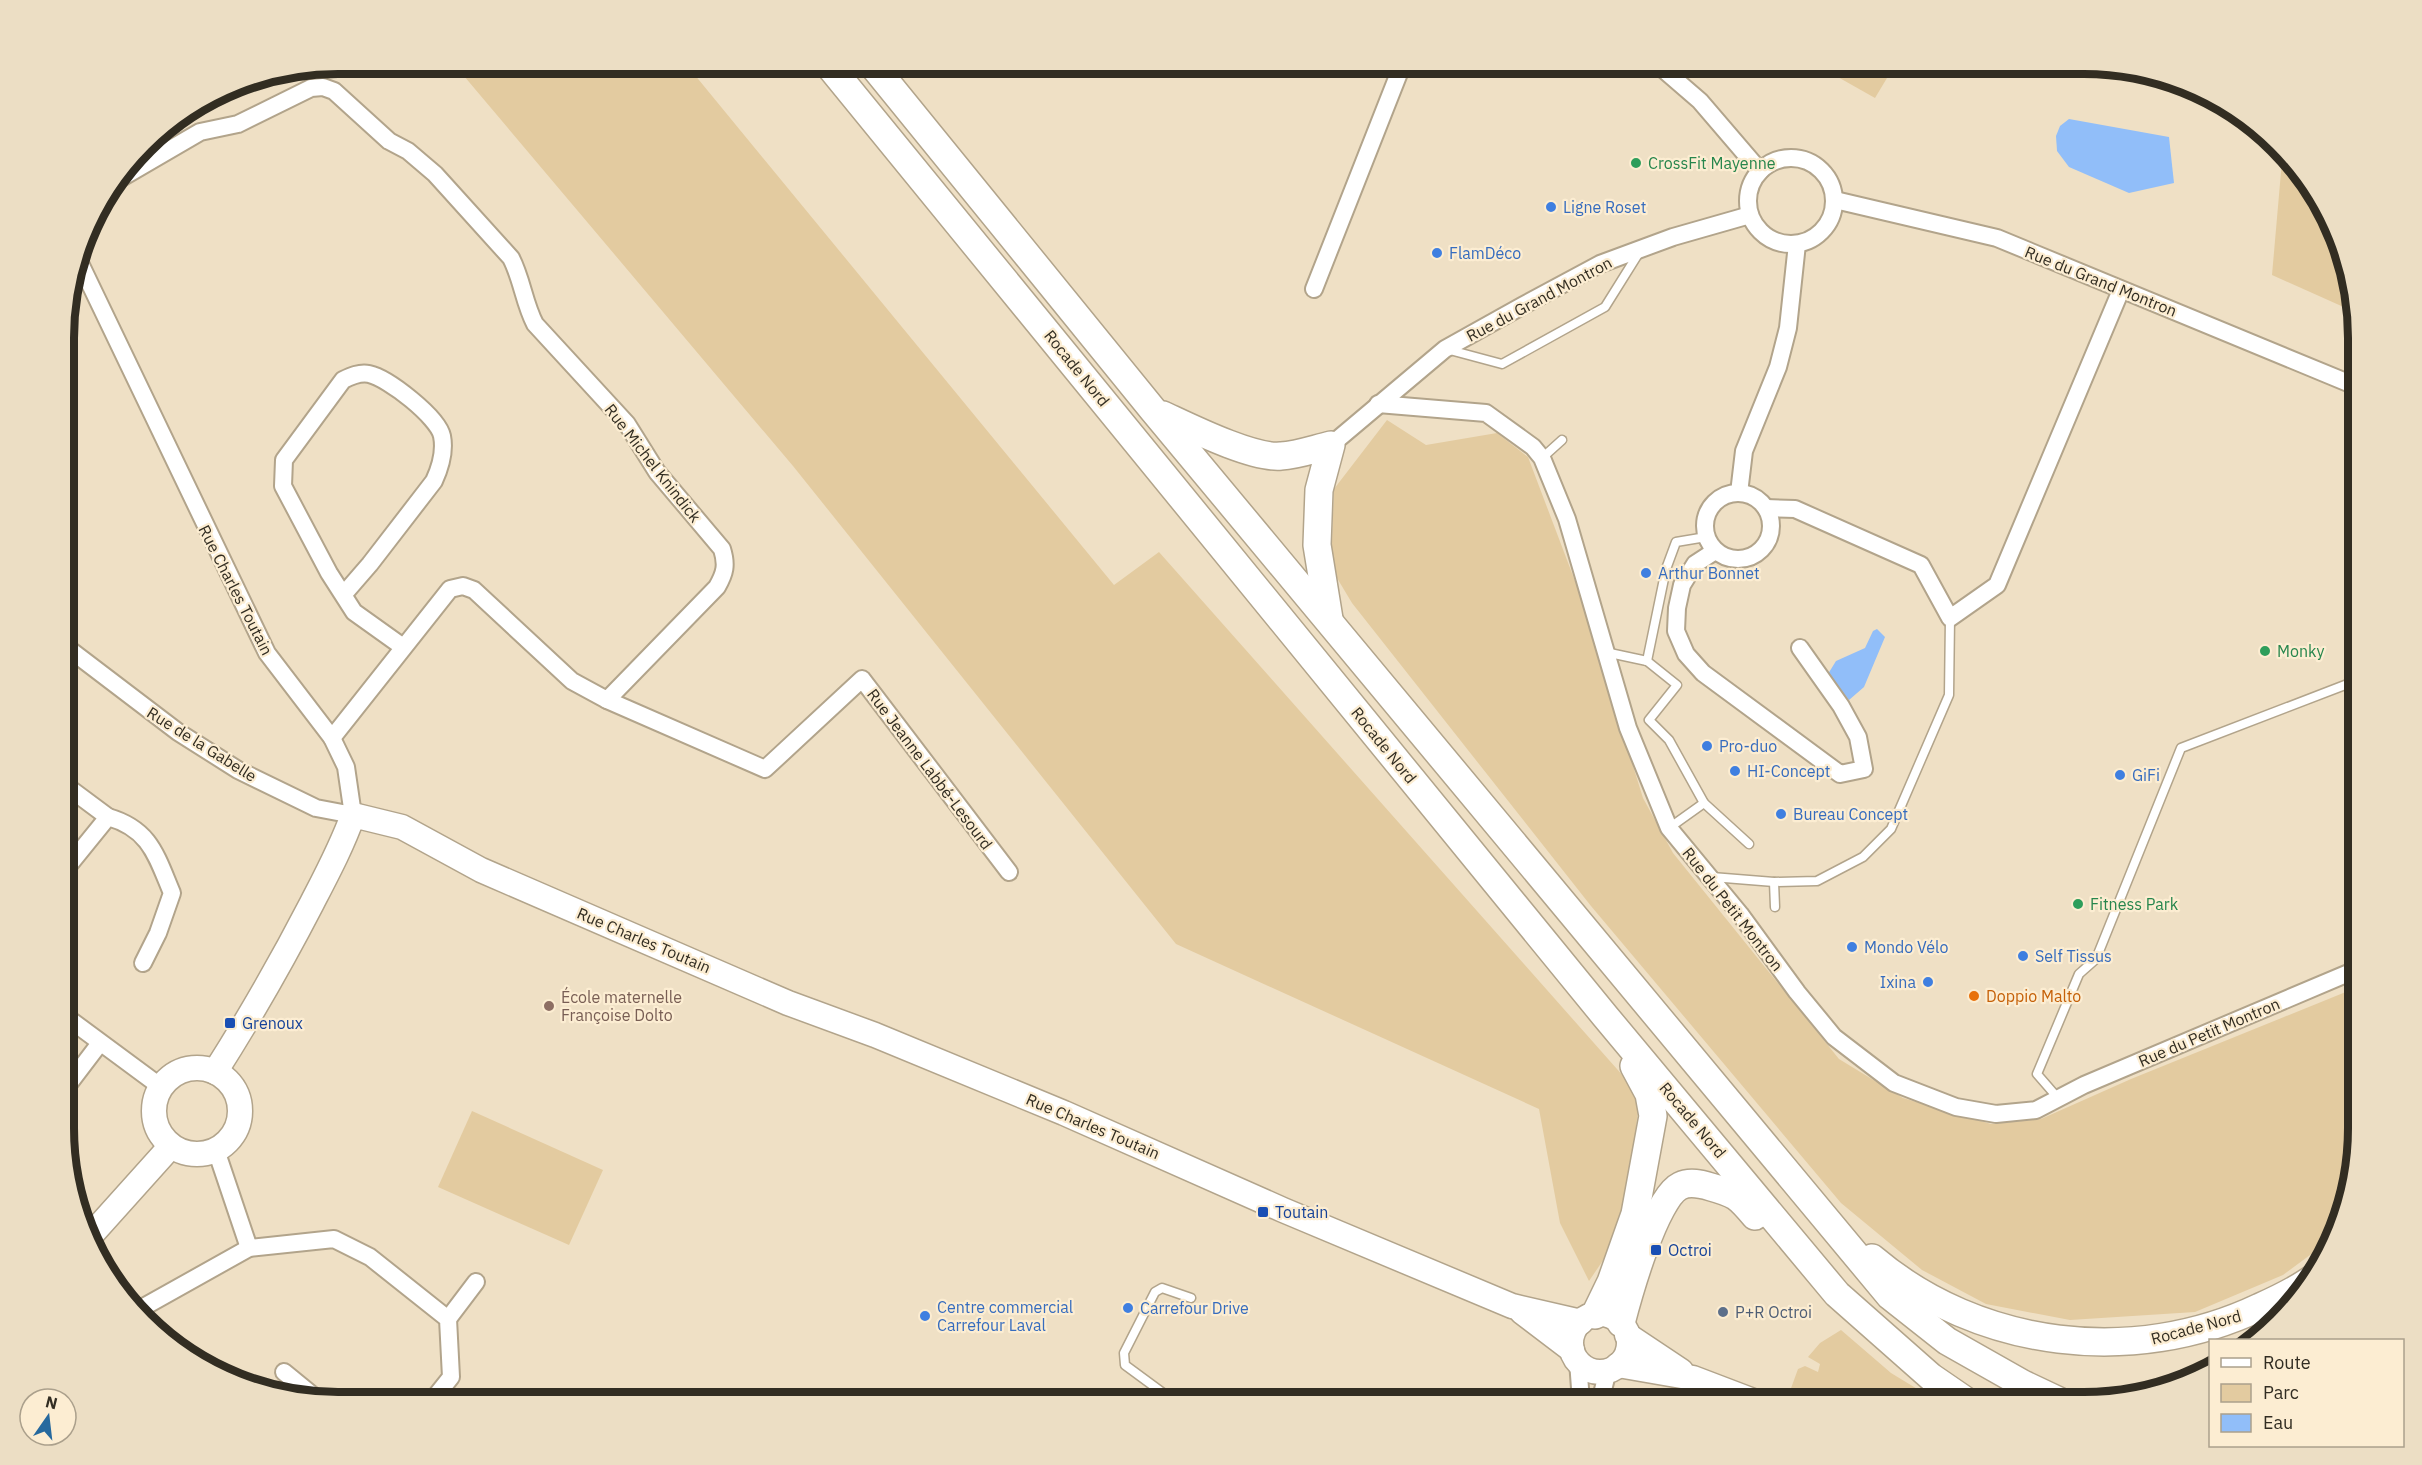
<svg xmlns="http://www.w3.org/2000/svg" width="2422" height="1465" viewBox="0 0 2422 1465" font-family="'IBM Plex Sans',sans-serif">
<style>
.green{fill:#e3cba0}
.water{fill:#91bef9}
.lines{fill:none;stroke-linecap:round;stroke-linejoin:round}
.lane-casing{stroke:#b2a48b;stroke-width:11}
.street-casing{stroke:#b2a48b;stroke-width:20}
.secondary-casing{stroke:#b2a48b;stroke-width:27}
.primary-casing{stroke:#b2a48b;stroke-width:30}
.lane{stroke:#fff;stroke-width:8}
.street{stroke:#fff;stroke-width:16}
.secondary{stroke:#fff;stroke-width:24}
.primary{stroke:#fff;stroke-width:27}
.leisure-dot{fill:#2e9e5b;stroke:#fcedd2;stroke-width:2}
.shop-dot{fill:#3f7fe0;stroke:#fcedd2;stroke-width:2}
.food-dot{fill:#e8710a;stroke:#fcedd2;stroke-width:2}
.education-dot{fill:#8d6e63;stroke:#fcedd2;stroke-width:2}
.transit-dot{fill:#1a4fb4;stroke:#fcedd2;stroke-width:2}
.service-dot{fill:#5c6f8a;stroke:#fcedd2;stroke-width:2}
.labels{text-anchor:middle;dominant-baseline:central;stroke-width:4.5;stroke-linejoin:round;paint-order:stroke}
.leisure-label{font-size:16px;fill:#27864d;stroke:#fcedd2;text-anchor:start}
.shop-label{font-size:16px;fill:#366cbe;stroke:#fcedd2;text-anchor:start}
.street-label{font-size:16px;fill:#322d22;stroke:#fcedd2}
.food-label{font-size:16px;fill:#c56008;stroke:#fcedd2;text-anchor:start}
.education-label{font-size:16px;fill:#785e54;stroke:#fcedd2;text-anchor:start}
.transit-label{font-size:16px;fill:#164399;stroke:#fcedd2;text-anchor:start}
.service-label{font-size:16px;fill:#4e5e75;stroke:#fcedd2;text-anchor:start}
.rim{fill:none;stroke:#322d22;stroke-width:8}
</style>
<rect width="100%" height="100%" fill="#efe0c5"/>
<g class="green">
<path d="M453,63h232l429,522 45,-33 481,543 -17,136 -34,50 -29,-58 -21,-114 -363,-165 -383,-478z"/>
<path d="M1813,63h83l-21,35z"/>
<path d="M2283,149l39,51 35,113 -85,-38z"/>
<path d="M1387,420l39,25 71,-12 31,24 50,132 65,209 30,55 166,206 64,39 88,26 50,-5 90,-40 227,-92v158l-29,96 -46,34 -88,37 -125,8 -84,-16 -64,-34 -81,-67 -250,-297 -239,-303 -21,-35 3,-79z"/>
<path d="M472,1111l131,59 -34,75 -131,-58z"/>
<path d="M1841,1330l50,43 46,28 -126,1 -21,-11 8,-22 7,-3 13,6 2,-8 -12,-7 12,-14z"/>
</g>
<g class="water">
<path d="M2069,119l100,18 5,46 -45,10 -60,-26 -12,-16 -1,-15 4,-10z"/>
<path d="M1877,629l8,8 -21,50 -15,13 -21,-26 8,-13 29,-13 8,-17z"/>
</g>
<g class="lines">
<g class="lane-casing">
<g id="lane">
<path d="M1446,349l56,15 103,-57 35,-56"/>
<path d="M1542,458l20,-18"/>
<path d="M1605,652l42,9 30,24 -28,35 20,20 35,63 45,41"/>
<path d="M1647,661l19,-92 10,-27 30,-5"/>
<path d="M1669,828l35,-25"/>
<path d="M1712,877l62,5 43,-1 46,-24 28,-28 58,-134 1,-77"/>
<path d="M1774,882l1,25"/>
<path d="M2057,1097l-20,-23 42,-100 17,-15 85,-211 177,-68"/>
<path d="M1170,1402l-7,-9 -38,-28 -1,-12 31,-61 7,-4 29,10"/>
</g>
</g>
<g class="street-casing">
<g id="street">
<path d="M1656,63l44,38 60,70"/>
<circle cx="1791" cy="201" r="43"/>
<path d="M121,178l79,-46 38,-8 73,-36 12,-1 11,4 55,50 19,10 27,23 76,84c11,21 13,45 24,66l92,100 30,48 65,77c5,16 3,24 -5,38l-110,113 -35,-19 -98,-91 -11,-4 -13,3 -118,149"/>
<path d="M1835,200l162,38 361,149"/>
<path d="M1314,289l89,-226"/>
<path d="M1378,404l108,9 47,34 9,11 25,61 61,209 41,100 71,86 57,78 37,45 60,46 62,24 40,7 40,-4 48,-25 274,-116"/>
<path d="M1331,445l114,-96 77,-43 78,-42 73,-27 77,-22"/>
<circle cx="1738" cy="526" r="33"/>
<path d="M1739,493l5,-42 34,-84 10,-39 9,-84"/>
<path d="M1766,508l29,1 126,56 29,53 47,-33 124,-295"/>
<path d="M1715,551l-20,13 -13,21 -5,23 -1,23 10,23 17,19 137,101 24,-5 -6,-32 -17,-31 -41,-58"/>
<path d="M344,594l26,-30 64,-83c6,-13 11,-30 8,-45 -4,-19 -54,-58 -73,-62 -9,-2 -18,2 -26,6l-59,80 -1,26 46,87 25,39 49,35"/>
<path d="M65,646l113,86 60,38 78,38 37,7 -7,-48 -14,-29 -65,-85 -189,-394"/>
<path d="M607,700l158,69 97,-90 147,193"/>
<path d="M65,785l43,32"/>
<path d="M65,870l43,-53c42,12 48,38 64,76l-14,40 -15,30"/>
<path d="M65,1016l96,71"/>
<path d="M65,1089l35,-46"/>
<path d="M216,1150l33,98"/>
<path d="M140,1309l109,-61 85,-9 36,18 78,62 3,58 -20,25"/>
<path d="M448,1319l28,-37"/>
<path d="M1578,1361l3,41"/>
<path d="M284,1372l33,27"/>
<path d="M1600,1402l8,-32"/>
</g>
</g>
<g class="secondary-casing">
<g id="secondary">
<circle cx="197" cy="1111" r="43"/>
<path d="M215,1072c35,-55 67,-111 97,-169 15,-29 30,-57 41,-88l49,12 79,43 307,133 87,32 189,78 219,97 229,96 69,16"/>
<path d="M92,1234l79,-88"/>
<path d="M1522,1312l50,38"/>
<circle cx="1600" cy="1343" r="29"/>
<path d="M1627,1335l54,36"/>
<path d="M1618,1365l75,13 63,24"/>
</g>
</g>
<g class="primary-casing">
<g id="primary">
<path d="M827,63l778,953 232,278 94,83 35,24"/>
<path d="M871,63l282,347 737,886 57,45 76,43 36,17"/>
<path d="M1163,415c26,12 90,44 118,41 16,-1 33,-7 50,-11l-12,45 -2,55 12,74"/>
<path d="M1872,1258c107,91 262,109 388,49 18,-8 35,-16 52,-28"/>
<path d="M1595,1315l16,-33 24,-68 18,-98 -4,-22 -15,-28"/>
<path d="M1621,1323c7,-27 34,-125 59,-137 10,-5 21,-2 31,1 25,7 27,9 44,29"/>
</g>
</g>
<use href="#lane" class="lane"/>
<use href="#street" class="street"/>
<use href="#secondary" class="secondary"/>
<use href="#primary" class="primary"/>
</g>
<g class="leisure-dot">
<circle cx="1636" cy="163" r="6"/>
<circle cx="2265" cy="651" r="6"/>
<circle cx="2078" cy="904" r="6"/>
</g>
<g class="shop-dot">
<circle cx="1551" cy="207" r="6"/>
<circle cx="1437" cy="253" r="6"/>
<circle cx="1646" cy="573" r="6"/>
<circle cx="1707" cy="746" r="6"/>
<circle cx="1735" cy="771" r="6"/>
<circle cx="2120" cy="775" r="6"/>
<circle cx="1781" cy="814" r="6"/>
<circle cx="1852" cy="947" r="6"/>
<circle cx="2023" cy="956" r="6"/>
<circle cx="1928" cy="982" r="6"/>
<circle cx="1128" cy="1308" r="6"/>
<circle cx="925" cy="1316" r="6"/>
</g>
<circle class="food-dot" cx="1974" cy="996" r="6"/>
<circle class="education-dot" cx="549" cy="1006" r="6"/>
<g class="transit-dot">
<rect x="224" y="1017" width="12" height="12" rx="3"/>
<rect x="1257" y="1206" width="12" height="12" rx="3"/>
<rect x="1650" y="1244" width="12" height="12" rx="3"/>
</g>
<circle class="service-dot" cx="1723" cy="1312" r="6"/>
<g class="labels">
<g class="leisure-label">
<text x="1648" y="163">CrossFit Mayenne</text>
<text x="2277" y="651">Monky</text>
<text x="2090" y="904">Fitness Park</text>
</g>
<g class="shop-label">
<text x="1563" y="207">Ligne Roset</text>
<text x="1449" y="253">FlamDéco</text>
<text x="1658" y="573">Arthur Bonnet</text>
<text x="1719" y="746">Pro-duo</text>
<text x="1747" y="771">HI-Concept</text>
<text x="2132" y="775">GiFi</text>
<text x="1793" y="814">Bureau Concept</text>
<text x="1864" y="947">Mondo Vélo</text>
<text x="2035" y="956">Self Tissus</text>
<text x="1916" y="982" text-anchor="end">Ixina</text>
<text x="937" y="1307">Centre commercial<tspan x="937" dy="18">Carrefour Laval</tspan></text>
<text x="1140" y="1308">Carrefour Drive</text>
</g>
<g class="street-label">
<text transform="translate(2101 281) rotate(22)">Rue du Grand Montron</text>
<text transform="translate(1539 299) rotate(-28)">Rue du Grand Montron</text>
<text transform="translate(1077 368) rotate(51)">Rocade Nord</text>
<text transform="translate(653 463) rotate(52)">Rue Michel Knindick</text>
<text transform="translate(236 590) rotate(63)">Rue Charles Toutain</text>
<text transform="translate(202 744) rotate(32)">Rue de la Gabelle</text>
<text transform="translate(1384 745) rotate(51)">Rocade Nord</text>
<text transform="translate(930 769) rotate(53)">Rue Jeanne Labbé-Lesourd</text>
<text transform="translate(1733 909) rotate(52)">Rue du Petit Montron</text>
<text transform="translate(644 940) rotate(23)">Rue Charles Toutain</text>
<text transform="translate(2209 1032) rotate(-23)">Rue du Petit Montron</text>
<text transform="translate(1693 1120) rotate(50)">Rocade Nord</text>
<text transform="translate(1093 1126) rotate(23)">Rue Charles Toutain</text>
<text transform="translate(2196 1327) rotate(-15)">Rocade Nord</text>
</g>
<g class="food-label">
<text x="1986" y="996">Doppio Malto</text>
</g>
<g class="education-label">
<text x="561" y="997">École maternelle<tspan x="561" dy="18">Françoise Dolto</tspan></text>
</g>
<g class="transit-label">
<text x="242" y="1023">Grenoux</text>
<text x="1275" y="1212">Toutain</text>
<text x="1668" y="1250">Octroi</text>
</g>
<g class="service-label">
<text x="1735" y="1312">P+R Octroi</text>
</g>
</g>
<path d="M0 0H2422V1465H0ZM338 74H2084A264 264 0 0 1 2348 338V1128A264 264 0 0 1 2084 1392H338A264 264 0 0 1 74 1128V338A264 264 0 0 1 338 74Z" fill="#ecdec4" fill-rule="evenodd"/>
<path class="rim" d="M338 74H2084A264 264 0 0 1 2348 338V1128A264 264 0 0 1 2084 1392H338A264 264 0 0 1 74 1128V338A264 264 0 0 1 338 74Z"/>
<rect x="2209" y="1339" width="195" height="108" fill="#fcedd2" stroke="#aba08c" stroke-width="1.5"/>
<rect x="2221" y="1358" width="30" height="9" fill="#ffffff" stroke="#aba08c" stroke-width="1.5"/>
<text x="2263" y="1369" font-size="18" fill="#322d22">Route</text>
<rect x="2221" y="1384" width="30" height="18" fill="#e3cba0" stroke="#aba08c" stroke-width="1.5"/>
<text x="2263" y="1399" font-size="18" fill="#322d22">Parc</text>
<rect x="2221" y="1414" width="30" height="18" fill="#91bef9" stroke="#aba08c" stroke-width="1.5"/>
<text x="2263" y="1429" font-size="18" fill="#322d22">Eau</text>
<g transform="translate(48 1417) rotate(14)"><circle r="28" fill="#fcedd2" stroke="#aba08c" stroke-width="1.5"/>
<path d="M0-4.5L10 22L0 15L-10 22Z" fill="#26699e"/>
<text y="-9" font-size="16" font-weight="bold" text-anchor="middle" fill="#322d22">N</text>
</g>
</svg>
